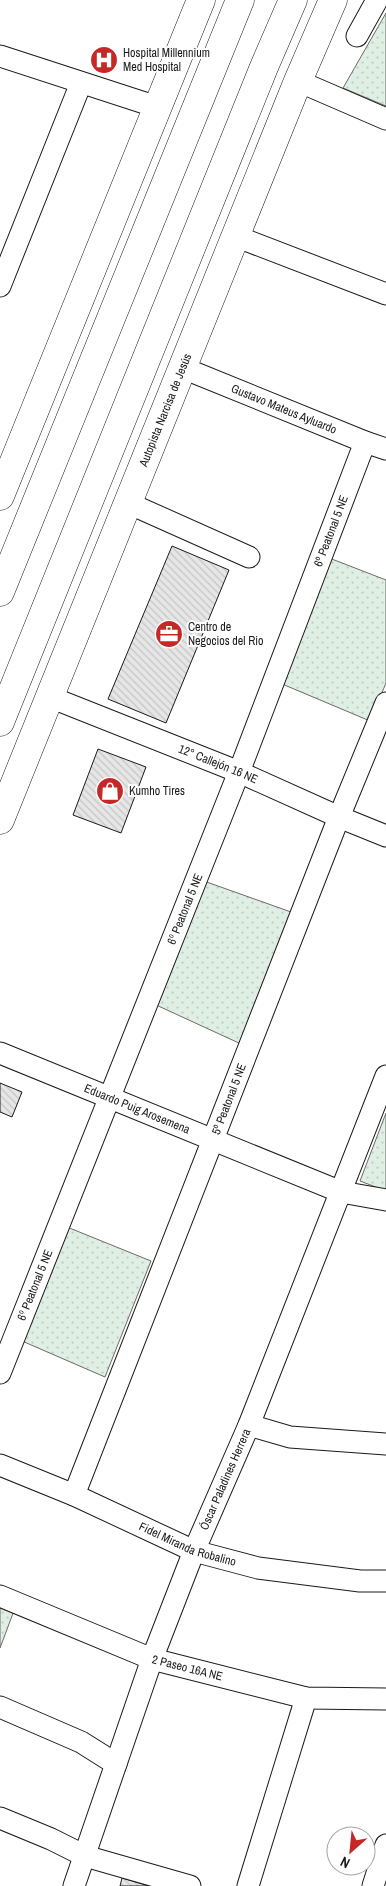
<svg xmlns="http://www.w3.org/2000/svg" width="386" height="1886" viewBox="0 0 386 1886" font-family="'Archivo Narrow',sans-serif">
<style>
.green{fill:url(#green-dots);stroke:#6a6a6a}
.building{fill:url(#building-back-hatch);stroke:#1a1a1a}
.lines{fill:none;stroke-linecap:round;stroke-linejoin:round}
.minor-casing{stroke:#1a1a1a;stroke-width:23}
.major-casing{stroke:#1a1a1a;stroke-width:29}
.highway-casing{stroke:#1a1a1a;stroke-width:29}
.minor{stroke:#fff;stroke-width:21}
.major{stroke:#fff;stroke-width:28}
.highway{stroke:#fff;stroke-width:28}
.labels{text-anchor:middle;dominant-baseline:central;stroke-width:4;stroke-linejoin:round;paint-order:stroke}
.poi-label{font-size:12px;fill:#1a1a1a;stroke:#fff;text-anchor:start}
.street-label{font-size:12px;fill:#1a1a1a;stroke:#fff}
</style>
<defs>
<pattern id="green-dots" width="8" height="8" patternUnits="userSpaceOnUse" patternTransform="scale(1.25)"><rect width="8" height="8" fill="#e0efe3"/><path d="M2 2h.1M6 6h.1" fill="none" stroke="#c0ccc2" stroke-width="1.8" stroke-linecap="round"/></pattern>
<pattern id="building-back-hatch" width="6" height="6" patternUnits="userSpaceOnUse" patternTransform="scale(1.25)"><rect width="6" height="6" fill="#e6e6e6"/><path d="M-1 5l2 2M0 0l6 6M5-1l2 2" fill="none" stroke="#c5c5c5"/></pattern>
</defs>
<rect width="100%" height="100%" fill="#fff"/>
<g class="green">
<path d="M386,13v93l-43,-18z"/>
<path d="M324,556l62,24v103l-16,38 -95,-40z"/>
<path d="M201,880l90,32 -50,132 -87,-40z"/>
<path d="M386,1113v78l-26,-10z"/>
<path d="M67,1227l84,34 -46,116 -83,-36z"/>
<path d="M0,1602l15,6 -15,40z"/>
</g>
<g class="building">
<path d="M172,546l57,24 -63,153 -58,-24z"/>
<path d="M98,749l48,18 -25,66 -48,-18z"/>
<path d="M0,1083l22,9 -10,25 -12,-5z"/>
<path d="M122,1878l27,8h-29z"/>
</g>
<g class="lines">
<g class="minor-casing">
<g id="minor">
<path d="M357,36l20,-36"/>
<path d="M0,56l157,51"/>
<path d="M298,81l88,38"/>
<path d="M235,236l151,58"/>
<path d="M0,286l81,-203"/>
<path id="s1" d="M183,368l182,74 21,7"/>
<path d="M128,503l121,54"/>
<path id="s2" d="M50,697l189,75 100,45 47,19"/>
<path id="s3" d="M0,1053l341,139 45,8"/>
<path d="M0,1373l239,-601 126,-330"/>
<path d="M249,1425l41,12 96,7"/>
<path id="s4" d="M0,1465l74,30 120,56 64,17 102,13h26"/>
<path d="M74,1495l265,-678 47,-114"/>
<path id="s5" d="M0,1596l152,63 154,39 80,1"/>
<path d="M0,1707l81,35 35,22"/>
<path d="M0,1818l51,21 34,17 105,30"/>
<path id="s6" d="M74,1886l78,-227 42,-108 55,-126 137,-349"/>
<path d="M248,1886l58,-188"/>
<path d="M373,1886l13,-41"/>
</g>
</g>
<g class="major-casing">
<g id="major">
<path d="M0,496l201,-496"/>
<path id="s7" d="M0,820l298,-739 35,-81"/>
</g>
</g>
<g class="highway-casing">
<g id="highway">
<path d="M0,592l240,-592"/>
<path d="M0,722l264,-655 29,-67"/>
</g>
</g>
<use href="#minor" class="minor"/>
<use href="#major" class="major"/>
<use href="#highway" class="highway"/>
</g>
<defs>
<g id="hospital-disc" transform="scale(1.4375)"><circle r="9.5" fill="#c62828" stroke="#fff"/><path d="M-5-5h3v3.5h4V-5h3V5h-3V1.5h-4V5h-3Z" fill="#fff"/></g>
<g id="office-disc" transform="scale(1.4375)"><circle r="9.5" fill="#c62828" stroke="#fff"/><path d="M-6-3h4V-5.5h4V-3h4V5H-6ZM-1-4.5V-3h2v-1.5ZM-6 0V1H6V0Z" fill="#fff"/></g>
<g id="shop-disc" transform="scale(1.4375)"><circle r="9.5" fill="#c62828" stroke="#fff"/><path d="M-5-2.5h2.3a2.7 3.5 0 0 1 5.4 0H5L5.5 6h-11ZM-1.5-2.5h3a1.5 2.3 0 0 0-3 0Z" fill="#fff"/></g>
</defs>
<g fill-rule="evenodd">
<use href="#hospital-disc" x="104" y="60"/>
<use href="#office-disc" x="169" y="634"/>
<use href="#shop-disc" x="110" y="791"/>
</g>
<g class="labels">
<g class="poi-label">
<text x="123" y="53">Hospital Millennium<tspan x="123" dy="14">Med Hospital</tspan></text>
<text x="188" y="627">Centro de<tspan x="188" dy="14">Negocios del Rio</tspan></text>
<text x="129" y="791">Kumho Tires</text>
</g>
<g class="street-label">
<text stroke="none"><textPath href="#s1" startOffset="109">Gustavo Mateus Ayluardo</textPath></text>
<text stroke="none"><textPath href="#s7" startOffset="442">Autopista Narcisa de Jesús</textPath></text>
<text transform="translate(331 531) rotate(-69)">6º Peatonal 5 NE</text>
<text stroke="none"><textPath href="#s2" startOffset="181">12° Callejón 16 NE</textPath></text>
<text transform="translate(185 909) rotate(-68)">6º Peatonal 5 NE</text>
<text transform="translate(229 1099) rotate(-69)">5º Peatonal 5 NE</text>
<text stroke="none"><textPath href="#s3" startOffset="148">Eduardo Puig Arosemena</textPath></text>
<text transform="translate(35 1285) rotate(-68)">6º Peatonal 5 NE</text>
<text stroke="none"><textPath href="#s6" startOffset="434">Óscar Paladines Herrera</textPath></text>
<text stroke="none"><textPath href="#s4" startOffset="204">Fidel Miranda Robalino</textPath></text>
<text stroke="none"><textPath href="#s5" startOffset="201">2 Paseo 16A NE</textPath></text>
</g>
</g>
<g transform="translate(351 1851) rotate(207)"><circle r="24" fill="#ffffff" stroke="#a3a3a3"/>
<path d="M0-4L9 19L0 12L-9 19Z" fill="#c62828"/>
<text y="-8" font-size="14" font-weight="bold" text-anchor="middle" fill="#1a1a1a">N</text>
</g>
</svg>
